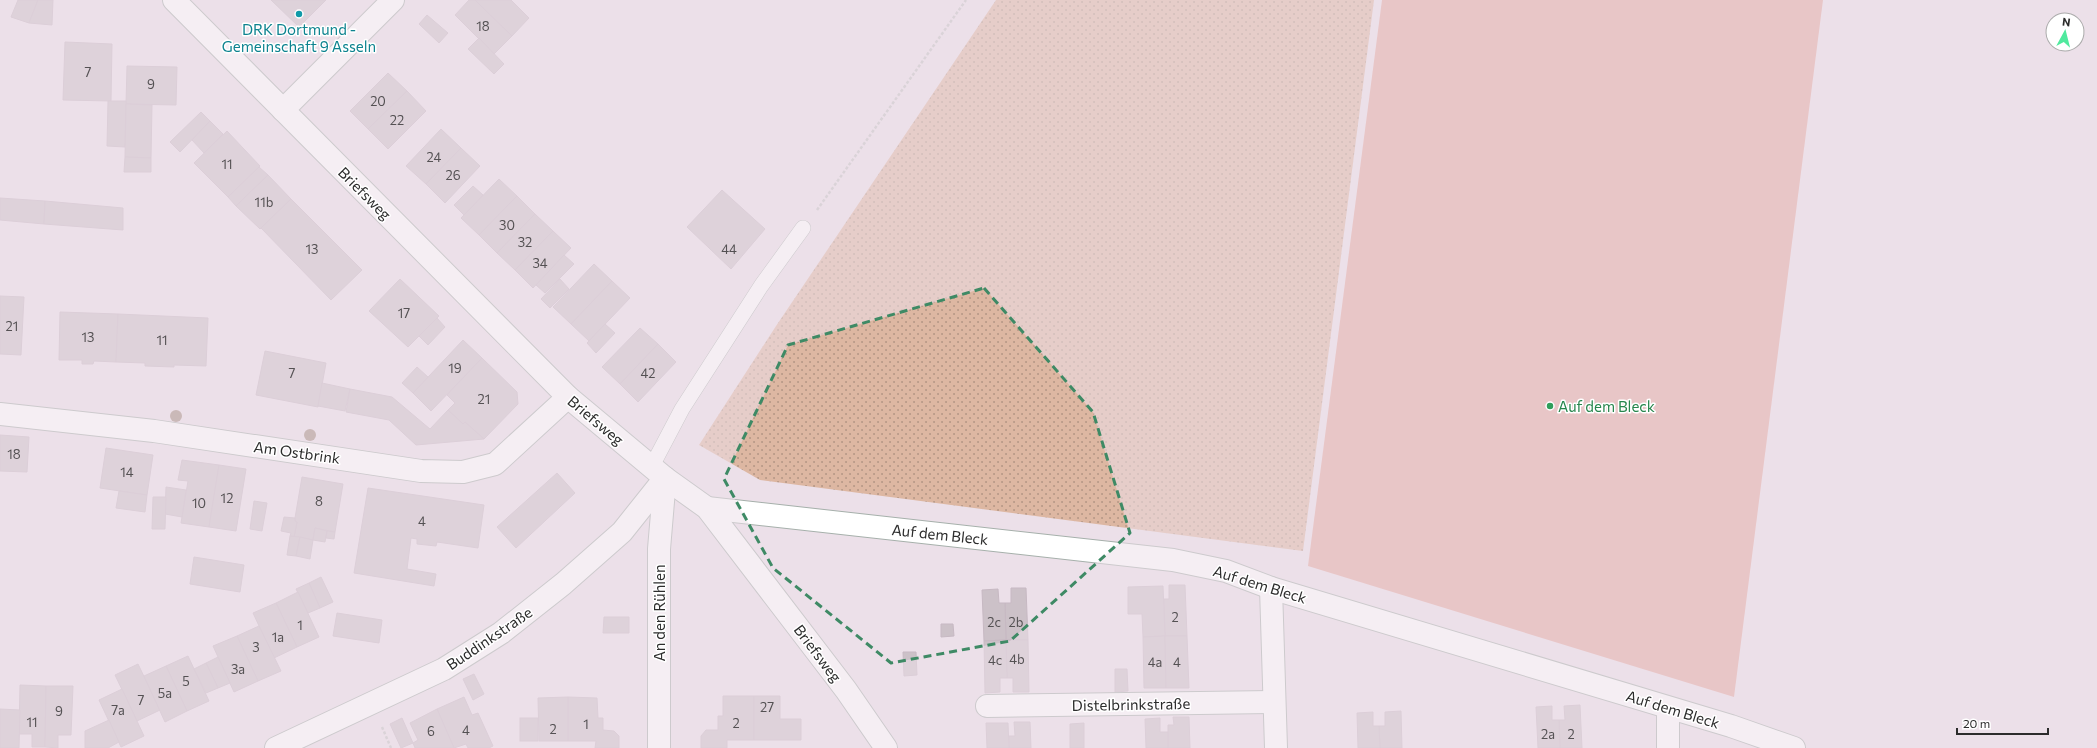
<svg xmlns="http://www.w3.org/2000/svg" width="2097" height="748" viewBox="0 0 2097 748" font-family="Commissioner,sans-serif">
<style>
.grass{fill:url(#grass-dots)}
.pitch{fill:#e3a79e}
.building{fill:#ccc1c8;stroke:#c7b9c3}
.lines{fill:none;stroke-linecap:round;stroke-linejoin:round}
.lane-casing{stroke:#a6b0ab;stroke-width:16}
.street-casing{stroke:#a6b0ab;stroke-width:24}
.path{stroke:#c4c4c4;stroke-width:2.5;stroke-dasharray:3 2;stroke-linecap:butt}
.lane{stroke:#fff;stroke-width:15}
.street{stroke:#fff;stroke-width:22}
.tree{fill:#a1897c}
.marked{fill:none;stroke:#3e8a65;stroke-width:3;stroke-dasharray:8 5;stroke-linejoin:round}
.culture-dot{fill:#0f9aa8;stroke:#fff;stroke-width:1.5}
.leisure-dot{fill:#2e9e5b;stroke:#fff;stroke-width:1.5}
.labels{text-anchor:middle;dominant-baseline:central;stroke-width:3;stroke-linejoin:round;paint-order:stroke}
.number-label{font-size:13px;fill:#545153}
.culture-label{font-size:15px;fill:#0d838f;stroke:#fff}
.street-label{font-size:15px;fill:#2c2c2c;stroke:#fff}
.leisure-label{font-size:15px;fill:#27864d;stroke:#fff;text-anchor:start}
</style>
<defs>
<pattern id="grass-dots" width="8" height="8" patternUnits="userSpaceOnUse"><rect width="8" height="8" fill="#ddb7a2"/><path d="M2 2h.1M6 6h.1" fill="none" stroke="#b39584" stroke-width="1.8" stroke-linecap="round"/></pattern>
</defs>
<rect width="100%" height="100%" fill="#ece0e9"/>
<path class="grass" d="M996,0h378l-71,551 -543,-71 -61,-35 77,-119z"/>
<path class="pitch" d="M1382,0h441l-89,697 -426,-131z"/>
<g class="building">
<path d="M18,0h20l-9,23 -18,-6z"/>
<path d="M38,0h15l-1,25 -23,-2z"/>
<path d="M271,0h55l-27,27z"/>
<path d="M469,0h6l37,36 -18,18 -39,-39z"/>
<path d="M475,0h36l18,18 -17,18z"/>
<path d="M427,15l21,18 -9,10 -20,-19z"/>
<path d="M479,38l25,26 -10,10 -26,-25z"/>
<path d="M65,42l47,2 -1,57 -48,-1z"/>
<path d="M127,66l50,1 -1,38 -50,-1z"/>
<path d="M388,73l19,18 -39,38 -18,-18z"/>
<path d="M407,91l19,20 -38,38 -20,-20z"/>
<path d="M108,101h18l-1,46 -18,-1z"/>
<path d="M126,104l26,1 -1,53 -26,-1z"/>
<path d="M201,112l9,9 -30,31 -10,-10z"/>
<path d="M210,121l13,13 -19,19 -12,-13z"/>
<path d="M441,129l20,19 -35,36 -20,-18z"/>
<path d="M227,131l33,35 -32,31 -34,-34z"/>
<path d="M461,148l19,18 -35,37 -19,-19z"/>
<path d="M125,157l26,1v14h-27z"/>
<path d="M259,167l9,8 -32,31 -8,-9z"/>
<path d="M268,175l23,24 -31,30 -24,-23z"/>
<path d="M499,179l18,17 -38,39 -18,-17z"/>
<path d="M473,186l10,9 -19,20 -10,-10z"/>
<path d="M722,190l43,39 -34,40 -44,-42z"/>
<path d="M517,196l18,18 -38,39 -18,-18z"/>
<path d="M0,198l45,3 -1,23 -44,-4z"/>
<path d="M291,199l71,71 -31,30 -70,-72z"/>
<path d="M45,201l78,7v22l-79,-6z"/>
<path d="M535,214l18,17 -38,39 -18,-17z"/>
<path d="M553,231l18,17 -38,40 -18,-18z"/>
<path d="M564,255l10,9 -29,29 -9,-8z"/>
<path d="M594,264l18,17 -41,43 -18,-17z"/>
<path d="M400,279l39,37 -31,31 -39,-36z"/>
<path d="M560,279l9,10 -19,19 -9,-9z"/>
<path d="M612,281l18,17 -41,43 -18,-17z"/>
<path d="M0,296l24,1 -3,58 -21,-1z"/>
<path d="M60,312l58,2 -2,48 -22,-1 -1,3h-11v-4h-23z"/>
<path d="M118,314l90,4 -2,48 -32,-1v2l-29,-1v-3l-29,-1z"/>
<path d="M437,318l8,9 -17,18 -9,-9z"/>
<path d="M605,324l10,9 -19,20 -9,-10z"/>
<path d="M640,328l18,16 -38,40 -18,-17z"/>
<path d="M463,340l19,18 -51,53 -18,-18z"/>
<path d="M658,344l18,18 -38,40 -18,-18z"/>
<path d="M265,351l61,12 -8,44 -62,-12z"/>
<path d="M482,358l35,34 1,12 -34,35 -19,-17 -2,2 -15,-14 7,-7 -8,-8z"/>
<path d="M417,367l11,10 -15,16 -11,-10z"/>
<path d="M322,383l28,6 -5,22 -27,-5z"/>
<path d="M350,389l42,8 38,32 18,-19 15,14 2,-2 19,17 -68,6 -27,-25 -43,-8z"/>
<path d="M0,435l29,2 -2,35 -27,-1z"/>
<path d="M106,448l47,7 -6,40 -47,-7z"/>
<path d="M182,460l37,5 -10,62 -28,-4 7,-42 -10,-1z"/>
<path d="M219,465l27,4 -10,62 -27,-4z"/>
<path d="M557,473l18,20 -59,55 -19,-21z"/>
<path d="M302,477l41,7 -8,48 -20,-4 -2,12 -19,-3 3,-15 -2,-1v-3z"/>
<path d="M166,487l20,3 -4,27 -17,-3z"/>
<path d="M368,488l116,17 -6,43 -41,-6 -1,4 -19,-2v-5l-6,-1 -4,31 29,5 -2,12 -80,-13z"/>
<path d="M119,491l28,4 -2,17 -29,-4z"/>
<path d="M153,497h13l-1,32h-13z"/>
<path d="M254,501l13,2 -5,28 -12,-2z"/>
<path d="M284,517l11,1v3l2,1 -3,15 -4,-1 1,-3 -10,-2z"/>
<path d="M315,528l12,3 -2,11 -12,-2z"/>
<path d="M327,531l8,1 -1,7 -8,-1z"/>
<path d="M290,536l10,1 -4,19 -9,-1z"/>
<path d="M300,537l13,3 -3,19 -14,-3z"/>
<path d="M194,557l50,8 -4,27 -50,-8z"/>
<path d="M321,577l12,25 -13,6 -11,-25z"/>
<path d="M309,583l11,25 -12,5 -12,-24z"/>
<path d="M1169,585h16l2,51h-22l-1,-37h5z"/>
<path d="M1163,586l2,50 -22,1 -1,-23h-14v-27z"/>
<path d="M1011,588h15l2,52h-22l-1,-37h6z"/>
<path d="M998,589l1,14h6l1,37 -22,1 -2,-51z"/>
<path d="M298,592l21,45 -22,10 -21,-44z"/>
<path d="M276,603l21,44 -23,11 -21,-45z"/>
<path d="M337,613l45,7 -3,23 -46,-7z"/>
<path d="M604,617h25v16h-26z"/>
<path d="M941,624h12l1,12 -13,1z"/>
<path d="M259,626l22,45 -23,10 -21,-45z"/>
<path d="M237,636l21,45 -24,11 -21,-46z"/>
<path d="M1165,636l1,52h-22l-1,-51z"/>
<path d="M1165,636h22l2,52h-23z"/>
<path d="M1006,640h22l1,52h-16v-14h-6z"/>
<path d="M1006,640l1,38h-7v14l-15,1 -1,-52z"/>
<path d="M903,652h13l1,23 -13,1z"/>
<path d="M188,656l21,45 -22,10 -21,-45z"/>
<path d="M218,657l12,26 -12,5 -12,-25z"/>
<path d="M206,663l12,25 -12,5 -12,-24z"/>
<path d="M138,664l22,46 -23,11 -22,-46z"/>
<path d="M166,666l21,45 -22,11 -21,-46z"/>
<path d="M1115,669h12l1,22 -13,1z"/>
<path d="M474,674l10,20 -11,6 -10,-21z"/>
<path d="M20,685l26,1 -1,61h-13v-13h-13z"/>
<path d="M46,686h27l-2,49h-13v13l-13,-1z"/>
<path d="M122,689l22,47 -23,11 -22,-47z"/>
<path d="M723,696h31v44h-27v8h-26v-12l5,-6h12v-14h5z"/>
<path d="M754,696h26v23h21v21h-47z"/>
<path d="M464,697l8,18 6,-2 15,33 -4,2h-21l-2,-4 -12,4 -17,-39z"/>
<path d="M568,697l29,1 1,20h5v12l11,1 5,5v12h-24l1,-7h-28z"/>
<path d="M568,697v44h-29l-1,-43z"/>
<path d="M1580,705l2,43h-22l-1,-28h6l-1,-14z"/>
<path d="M1552,706v14h7l1,28h-22l-2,-41z"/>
<path d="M0,709l20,1 -1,38h-19z"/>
<path d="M437,709l17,39h-39l-2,-5 5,-3 -8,-17z"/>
<path d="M1401,711l1,37h-22l-1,-22h6v-14z"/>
<path d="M1373,712v14h6l1,22h-22l-1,-35z"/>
<path d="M1173,717h16l1,31h-22v-23h6z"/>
<path d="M402,718l11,25 -12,5 -11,-24z"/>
<rect x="520" y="718" width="18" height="23"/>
<path d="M1160,718v14h8v16h-22l-1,-29z"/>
<path d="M109,720l10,22 -11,6h-23v-17z"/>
<path d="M1014,722h16l1,26h-22v-12h6z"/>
<path d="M986,723h22l1,25h-22z"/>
<path d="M1084,723v25h-14v-24z"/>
</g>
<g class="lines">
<g class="lane-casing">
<path id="lane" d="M652,466l30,-57 79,-123 42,-58"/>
</g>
<g class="street-casing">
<g id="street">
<path d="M174,0l394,397 97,81 42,30 139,182 40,58"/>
<path d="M283,110l110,-110"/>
<path d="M0,414l154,17 267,40 42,1 32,-8 73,-67"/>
<path d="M707,508l466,52 53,11 45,17 460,138 63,22"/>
<path d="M1271,588l5,160"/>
<path d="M987,706l287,-4"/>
<path d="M276,748l168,-79 57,-36 62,-49 59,-52 43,-54"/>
<path d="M659,748v-199l6,-71"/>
<path d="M1668,748v-40"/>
</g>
</g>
<g class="path">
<path d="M817,210l149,-210"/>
<path d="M382,727l9,21"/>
</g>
<use href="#lane" class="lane"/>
<use href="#street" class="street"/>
</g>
<g class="tree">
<circle cx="176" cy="416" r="6"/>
<circle cx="310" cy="435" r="6"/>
</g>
<path d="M0 0H2097V748H0ZM984,288l109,124 37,121 -120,108 -119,22 -118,-95 -49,-89 64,-134z" fill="#ece0e9" fill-opacity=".55" fill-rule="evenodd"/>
<path class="marked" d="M984,288l109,124 37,121 -120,108 -119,22 -118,-95 -49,-89 64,-134z"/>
<circle class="culture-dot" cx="299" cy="14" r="4"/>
<circle class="leisure-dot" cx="1550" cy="406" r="4"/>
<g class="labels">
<g class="number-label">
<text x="483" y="26">18</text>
<text x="88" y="72">7</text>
<text x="151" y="84">9</text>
<text x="378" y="101">20</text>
<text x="397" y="120">22</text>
<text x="434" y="157">24</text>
<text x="227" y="164">11</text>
<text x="453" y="175">26</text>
<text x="264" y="202">11b</text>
<text x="507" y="225">30</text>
<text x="525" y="242">32</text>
<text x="312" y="249">13</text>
<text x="729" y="249">44</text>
<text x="540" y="263">34</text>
<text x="404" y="313">17</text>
<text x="12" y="326">21</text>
<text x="88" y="337">13</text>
<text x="162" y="340">11</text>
<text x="455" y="368">19</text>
<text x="292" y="373">7</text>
<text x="648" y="373">42</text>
<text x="484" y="399">21</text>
<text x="14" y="454">18</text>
<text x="127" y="472">14</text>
<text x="227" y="498">12</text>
<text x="319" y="501">8</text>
<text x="199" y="503">10</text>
<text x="422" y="521">4</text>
<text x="1175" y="617">2</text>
<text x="994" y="622">2c</text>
<text x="1016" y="622">2b</text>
<text x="300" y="625">1</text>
<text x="278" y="637">1a</text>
<text x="256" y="647">3</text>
<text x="1017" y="659">4b</text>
<text x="995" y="660">4c</text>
<text x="1155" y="662">4a</text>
<text x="1177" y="662">4</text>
<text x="238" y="669">3a</text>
<text x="186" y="681">5</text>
<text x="165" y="693">5a</text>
<text x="141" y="700">7</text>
<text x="767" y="707">27</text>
<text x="118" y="710">7a</text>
<text x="59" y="711">9</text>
<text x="32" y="722">11</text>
<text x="736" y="723">2</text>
<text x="586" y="724">1</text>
<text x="553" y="729">2</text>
<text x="466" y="730">4</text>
<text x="431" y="731">6</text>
<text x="1548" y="734">2a</text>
<text x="1571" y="734">2</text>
</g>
<g class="culture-label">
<text x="299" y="29">DRK Dortmund -<tspan x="299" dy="17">Gemeinschaft 9 Asseln</tspan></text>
</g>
<g class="street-label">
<text transform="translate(365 193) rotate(45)">Briefsweg</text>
<text transform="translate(596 420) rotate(40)">Briefsweg</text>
<text transform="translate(297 452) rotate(8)">Am Ostbrink</text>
<text transform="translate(940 534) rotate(6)">Auf dem Bleck</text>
<text transform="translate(1260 584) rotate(17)">Auf dem Bleck</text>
<text transform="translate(659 613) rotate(-90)">An den Rühlen</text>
<text transform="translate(489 638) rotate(-34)">Buddinkstraße</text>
<text transform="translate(818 653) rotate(53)">Briefsweg</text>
<text transform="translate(1131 704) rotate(-1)">Distelbrinkstraße</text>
<text transform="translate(1673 709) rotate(17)">Auf dem Bleck</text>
</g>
<g class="leisure-label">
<text x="1558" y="406">Auf dem Bleck</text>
</g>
</g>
<g transform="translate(2065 32) rotate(7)"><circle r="19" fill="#ffffff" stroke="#ababab"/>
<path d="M0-3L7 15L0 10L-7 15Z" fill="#50e99e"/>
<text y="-6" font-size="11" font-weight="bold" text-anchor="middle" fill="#2c2c2c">N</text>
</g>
<path d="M1957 728v6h91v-6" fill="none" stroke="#2c2c2c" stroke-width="2"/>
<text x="1963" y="728" font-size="12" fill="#2c2c2c" stroke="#ffffff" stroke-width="3" paint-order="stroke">20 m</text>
</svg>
